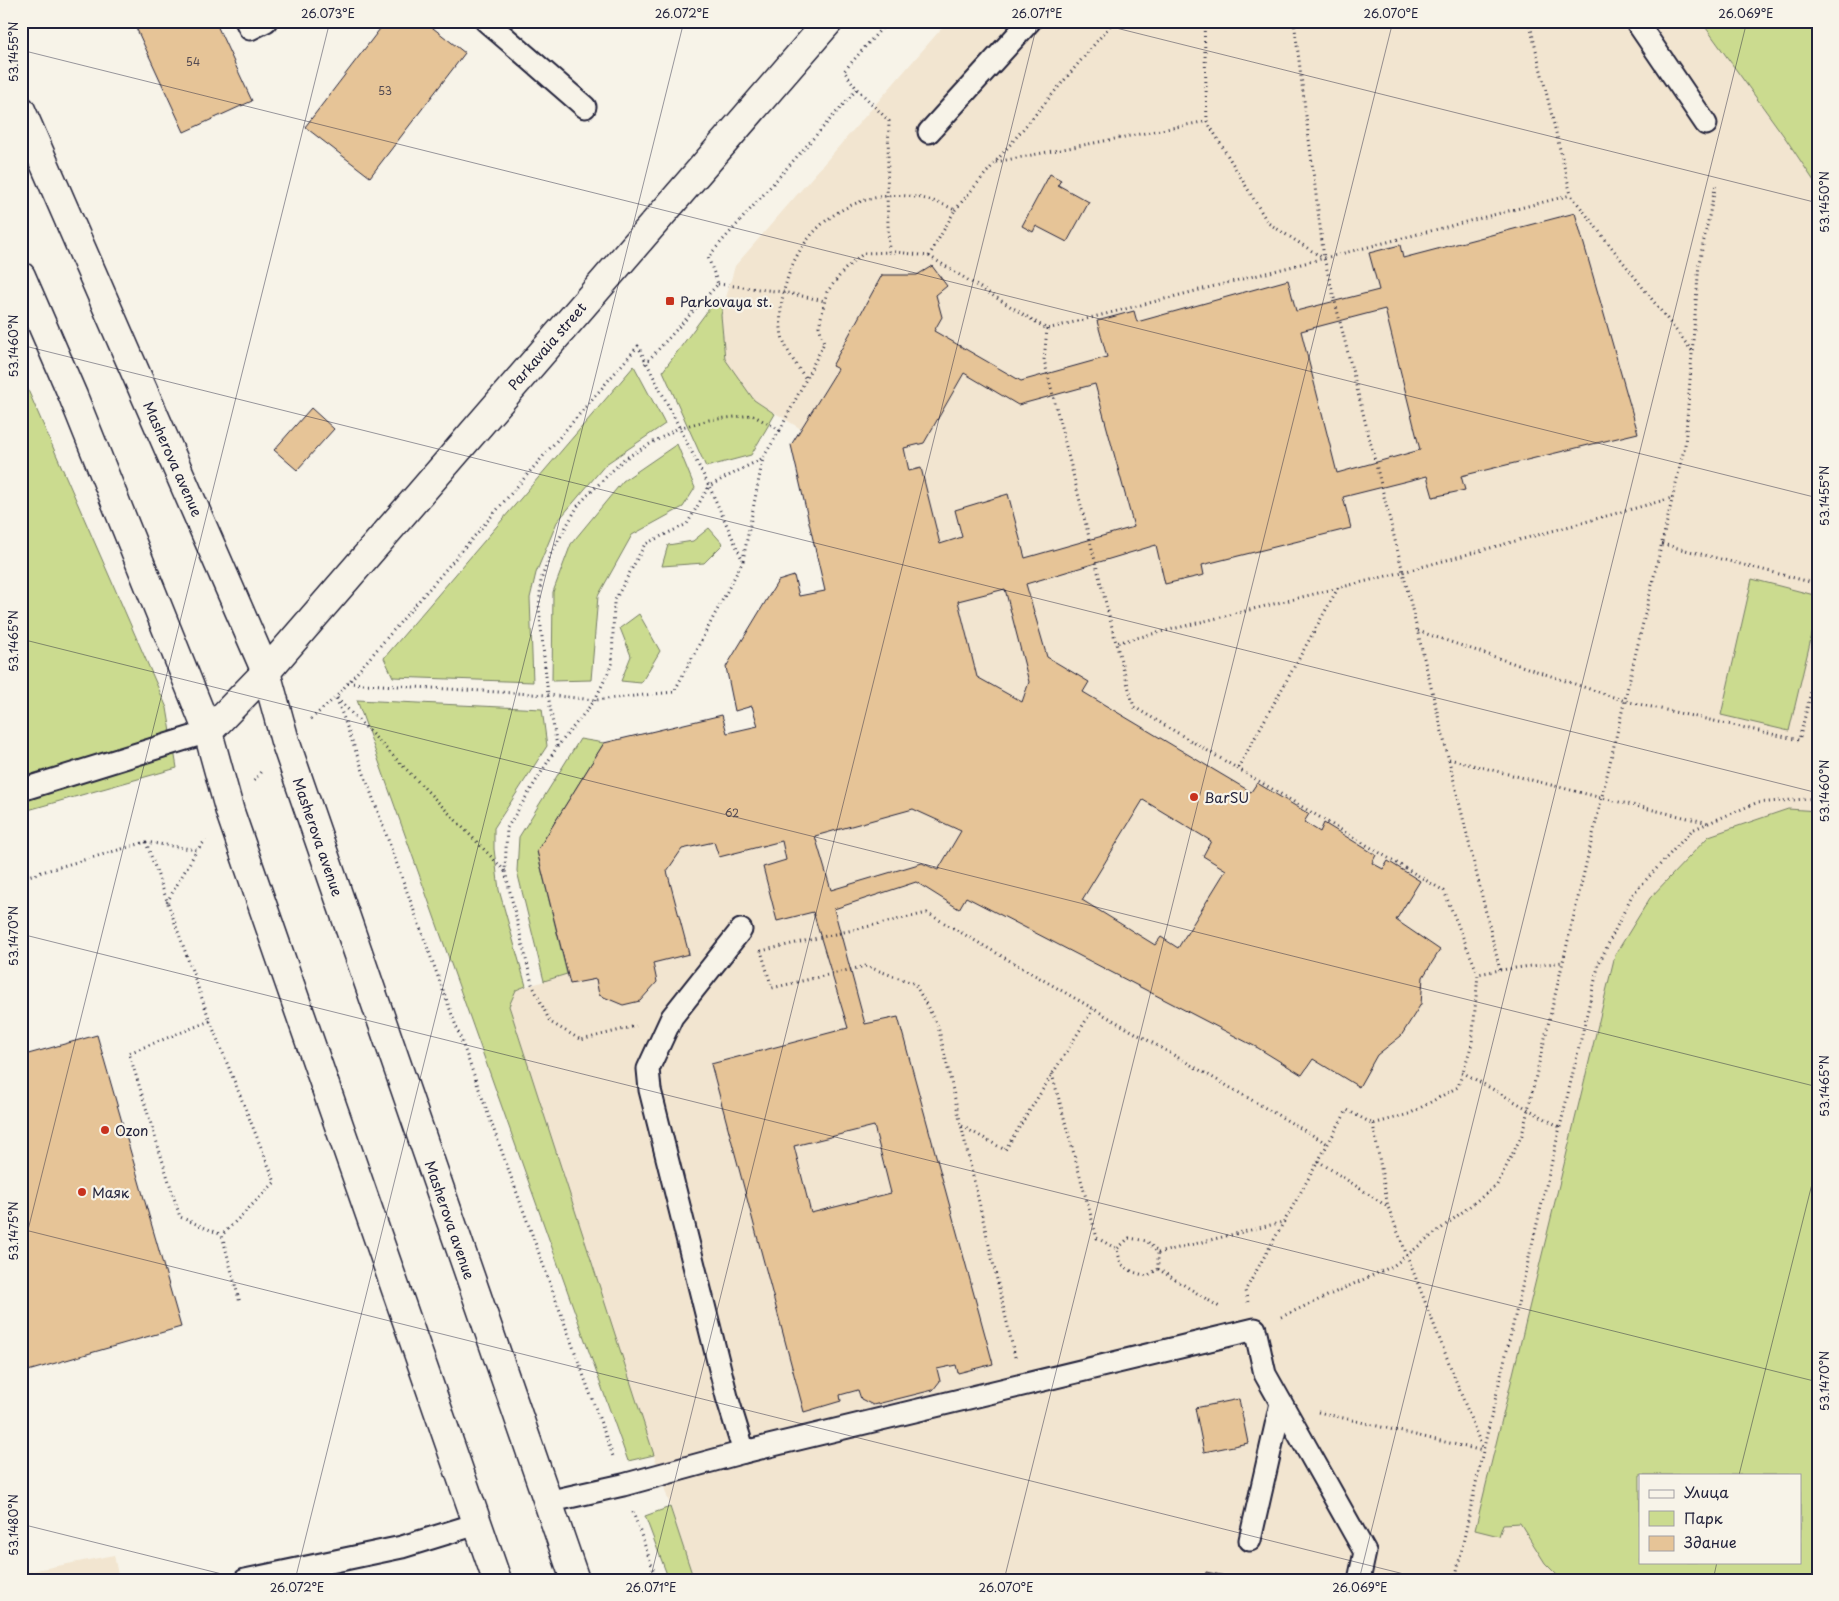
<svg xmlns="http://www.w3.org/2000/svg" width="1839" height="1601" viewBox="0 0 1839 1601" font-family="'Playpen Sans',sans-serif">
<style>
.built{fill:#f2e5d0;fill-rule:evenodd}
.green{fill:#cbdb8f;stroke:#767e65;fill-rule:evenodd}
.building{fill:#e6c497;stroke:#22223b;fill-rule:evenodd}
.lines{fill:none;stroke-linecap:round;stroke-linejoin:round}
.service-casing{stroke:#22223b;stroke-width:25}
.tertiary-casing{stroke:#22223b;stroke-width:31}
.secondary-casing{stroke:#22223b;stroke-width:31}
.path{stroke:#22223b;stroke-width:3;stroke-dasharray:1 4;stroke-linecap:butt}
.service{stroke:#f7f3e8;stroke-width:21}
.tertiary{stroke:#f7f3e8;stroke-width:28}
.secondary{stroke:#f7f3e8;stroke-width:28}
.ticks{fill:none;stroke:#22223b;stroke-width:1;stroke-opacity:0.45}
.poi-dot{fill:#c8321e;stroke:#f7f3e8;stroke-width:2}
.labels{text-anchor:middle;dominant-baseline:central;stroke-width:4.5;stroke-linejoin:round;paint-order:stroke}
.number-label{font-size:11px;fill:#534a52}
.poi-label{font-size:14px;fill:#22223b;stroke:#f7f3e8;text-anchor:start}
.street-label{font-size:14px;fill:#22223b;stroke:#f7f3e8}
.neatline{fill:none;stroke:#22223b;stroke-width:2}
.ticks-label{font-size:12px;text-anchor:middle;fill:#22223b}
</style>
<rect width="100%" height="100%" fill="#f7f3e8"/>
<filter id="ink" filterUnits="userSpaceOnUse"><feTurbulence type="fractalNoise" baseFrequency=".02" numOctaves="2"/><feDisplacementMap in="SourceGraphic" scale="10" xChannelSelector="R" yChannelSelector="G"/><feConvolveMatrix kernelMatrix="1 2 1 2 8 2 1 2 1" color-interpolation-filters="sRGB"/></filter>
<g filter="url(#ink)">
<g class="built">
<path d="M948,21h753l85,118 32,48v1393h-1124l-185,-574 7,-16 51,-16 -30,-123 67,-108 118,-28 5,18 30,-7 -5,-20 -17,5 -9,-44 52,-86 16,-5 5,20 26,-6 -34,-145 10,-16 -47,-29 -29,-41 -4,-44 14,-49zM1640,1475h160v87h-160z"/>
<path d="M114,1555l5,25h-98v-7z"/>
</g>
<g class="green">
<path d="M1701,21h117v166l-32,-48z"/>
<path d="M717,298l7,5 -3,12 4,44 29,41 21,14 -24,41 -45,12 -43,-96z"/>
<path d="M634,366l31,58 -59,40 -49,58 -21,51 -6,25 3,84 -140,-5 -9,-19z"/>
<path d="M21,374l146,334 10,60 -156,44z"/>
<path d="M677,444l18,44 -12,19 -51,28 -34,61 -7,84 -39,1 1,-89 18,-48 52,-63z"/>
<path d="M709,528l14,16 -19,19 -42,3 6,-21 25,-4z"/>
<path d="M1752,579l66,17v13l-29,122 -68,-16z"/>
<path d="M639,614l21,37 -19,32 -20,-2 10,-25 -11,-28z"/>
<path d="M357,700l185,9 5,37 -53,82v21l5,41 27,96 -10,4 -7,16 145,449 -26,6z"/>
<path d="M580,739l24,4 -67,108 30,123 -23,7 -27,-110 2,-34z"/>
<path d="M1788,809l30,2v769h-256l-17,-17 -25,-40 -17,1 -4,12 -24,-6 140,-575 35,-57 59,-62zM1640,1475h160v87h-160z"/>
<path d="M670,1507l24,73h-25l-24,-64z"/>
</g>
<g class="building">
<path d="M133,21h82l37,80 -68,31z"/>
<path d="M386,21h38l41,32 -95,124 -65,-50z"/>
<path d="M1050,174l11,6 -3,5 31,17 -22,40 -31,-16 -3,6 -11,-6z"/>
<path d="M1575,213l63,220 -177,43 4,14 -32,7 -6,-21 -84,21 8,31 -149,37 2,10 -39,9 -9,-39 -130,39 21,73 42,25 -6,10 168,100 6,-9 52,31 -5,8 16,10 4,-9 52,32 -4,8 11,6 5,-8 32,20 -24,39 44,30 -17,27 -2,27 -20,32 -24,19 -18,32 -46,-28 -11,16 -44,-27 -292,-151 -7,12 -43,-27 -82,27 31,115 33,-7 95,347 -35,9 -2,-8 -19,4 3,12 -7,9 -60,15 -12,-6 -3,-9 -18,5 1,6 -37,11 -93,-348 137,-36 -35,-116 -36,9 -14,-54 23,-7 -4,-19 -63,16 -5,-15 -32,7 -15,22 22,83 -36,9 4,19 -17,19 -17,4 -24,-10 -3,-16 -26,5 -33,-133 67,-108 118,-28 5,18 31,-7 -6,-20 -17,5 -9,-44 52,-86 16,-5 5,20 26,-5 -34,-146 47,-76 -6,-3 50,-91h35l15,-9 15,20 -11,9 6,22 -8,14 87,50 86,-24 -10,-36 37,-10 3,11 151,-42 8,31 83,-21 -10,-37 31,-8 3,13zM1385,309l35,141 -83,23 -36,-142zM964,373l54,32 77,-21 39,143 -109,31 -17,-64 -53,16 7,27 -22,7 -19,-76 -12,3 -5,-23 20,-5zM1005,589l24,93 -7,20 -45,-25 -19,-76zM1143,800l68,41 -8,15 23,14 -48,78 -17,-11 -6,8 -73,-45zM913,809l48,22 -23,39 -16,-7 -91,27 -16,-54zM874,1126l17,67 -80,20 -17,-67z"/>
<path d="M311,408l23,21 -37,41 -23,-20z"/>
<path d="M97,1035l84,292 -160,46v-317z"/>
<path d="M1239,1399l9,44 -44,9 -9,-44z"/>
<path d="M1206,1572l40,8h-41z"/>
</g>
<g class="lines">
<g class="service-casing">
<g id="service">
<path d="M246,21l4,8 16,-8"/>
<path d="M486,21l99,86"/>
<path d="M1636,21l70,103"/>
<path d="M929,132l101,-111"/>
<path d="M21,790l187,-58"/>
<path d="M741,930l-69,87 -24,52 2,21 77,307 17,55"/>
<path d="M547,1502l76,-17 121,-33 511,-123 10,45 100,178 -6,28"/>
<path d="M1250,1540l31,-137"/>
<path d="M245,1580l157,-33 75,-23"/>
</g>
</g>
<g class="tertiary-casing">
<g id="tertiary">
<path d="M21,110l245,562"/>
<path d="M21,276l52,120 135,336"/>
</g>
</g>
<g class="secondary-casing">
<g id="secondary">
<path d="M266,672l19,69 290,839"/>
<path d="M497,1580l-267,-768 -22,-80 58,-60 563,-651"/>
</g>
</g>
<g class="path">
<path d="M1204,21l3,100 61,102 55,35"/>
<path d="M1294,21l30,237 79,314 -287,71 18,64 310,184 34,83"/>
<path d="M1529,21l42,174 121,156"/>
<path d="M857,89l32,32 -2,75 2,56"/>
<path d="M996,162l211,-41"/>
<path d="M955,210l159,-189"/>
<path d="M929,256l118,73 524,-134"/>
<path d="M718,284l65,8 42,9"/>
<path d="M1047,329l-3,31 72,283"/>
<path d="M645,364l73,-80 -10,-27 149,-168 -13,-18 44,-50"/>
<path d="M1662,544l156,40"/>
<path d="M743,560l20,-102 17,-28"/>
<path d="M1418,631l207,70 174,39 19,-76"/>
<path d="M348,683l200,12 47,5 79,-8 69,-131 -34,-75 54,-28"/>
<path d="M311,719l25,-22 278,762"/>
<path d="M557,746l-9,-51 -9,-87 2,-28 9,-25 29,-51 45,-45 54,-31 31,-8 43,-5 28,15 26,-51c-9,-13 -20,-28 -24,-43 -3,-17 -1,-37 4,-53 21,-75 99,-109 169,-73l-26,46 -33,-4 -32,1 -20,17 -17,22 -8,34 5,17 -18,36"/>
<path d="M1449,759l153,39 107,25"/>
<path d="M1238,768l100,-180"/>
<path d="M254,781l8,-11"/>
<path d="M146,842l64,179 65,161 -53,53 18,68"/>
<path d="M505,871l-169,-174 302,-351 71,140 -22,38 -42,20 -31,58 -2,62 -17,36 -38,47 -50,81 -2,43 27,113 18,38 31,18 55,-14"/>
<path d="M21,878l125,-36 51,8 9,-10"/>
<path d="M167,902l30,-52"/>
<path d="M1500,970l63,-8"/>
<path d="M210,1021l-81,32 51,164 42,18"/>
<path d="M1462,1072l98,55"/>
<path d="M1052,1074l45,164 20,11 4,15 12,8 14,4 11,-7v-16l-11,-12 -18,-3 -12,11"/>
<path d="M1373,1124l15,83"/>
<path d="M962,1126l43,24 88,-141"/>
<path d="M1318,1161l70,46 95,243"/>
<path d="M1158,1253l125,-31"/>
<path d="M1158,1269l63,39"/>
<path d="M1248,1302l-3,-11 102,-181 26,14 36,-10 49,-27 14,-43 6,-70 22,-4 -97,-398 269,-74"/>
<path d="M1281,1317l112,-51 104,-81 25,-50 163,-690 14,-182 17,-79"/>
<path d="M1015,1357l-77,-331 -23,-42 -49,-18 -94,22 -11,-37 166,-38 401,231"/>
<path d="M1318,1412l165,39"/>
<path d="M633,1512l24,68"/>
<path d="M1455,1580l28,-129 116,-488 33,-68 60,-65 64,-27 62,-5"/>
</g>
<use href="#service" class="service"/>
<use href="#tertiary" class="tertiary"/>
<use href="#secondary" class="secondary"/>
</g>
</g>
<path class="ticks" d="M1088,21l730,182M21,50l1797,448M21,345l1797,448M21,639l1797,448M21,934l1797,448M21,1229l1407,351M21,1258l309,-1237M1739,1475l79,-315M21,1524l225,56M295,1580l389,-1559M650,1580l388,-1559M1004,1580l389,-1559M1359,1580l388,-1559M1713,1580l4,-18"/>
<g class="poi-dot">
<rect x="665" y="296" width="10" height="10" rx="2.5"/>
<circle cx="1194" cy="797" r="5"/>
<circle cx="105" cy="1130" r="5"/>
<circle cx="82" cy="1192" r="5"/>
</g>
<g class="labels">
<g class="number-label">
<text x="193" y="61">54</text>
<text x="385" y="90">53</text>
<text x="732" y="812">62</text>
</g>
<g class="poi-label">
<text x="680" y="301">Parkovaya st.</text>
<text x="1204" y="797">BarSU</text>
<text x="115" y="1130">Ozon</text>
<text x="92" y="1192">Маяк</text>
</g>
<g class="street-label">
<text transform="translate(547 346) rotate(-49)">Parkavaia street</text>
<text transform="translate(173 459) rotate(66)">Masherova avenue</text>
<text transform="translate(318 837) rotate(71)">Masherova avenue</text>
<text transform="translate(450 1220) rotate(71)">Masherova avenue</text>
</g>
</g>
<rect width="1839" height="1601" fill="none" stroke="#f7f3e8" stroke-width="55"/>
<rect x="1639" y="1474" width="162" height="90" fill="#f7f3e8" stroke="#a29fa3"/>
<rect x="1649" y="1490" width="25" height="8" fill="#f7f3e8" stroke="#a29fa3"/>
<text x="1684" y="1498" font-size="15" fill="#22223b">Улица</text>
<rect x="1649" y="1511" width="25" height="15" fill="#cbdb8f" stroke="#a29fa3"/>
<text x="1684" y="1524" font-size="15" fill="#22223b">Парк</text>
<rect x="1649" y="1536" width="25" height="15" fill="#e6c497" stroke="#a29fa3"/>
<text x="1684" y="1548" font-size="15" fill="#22223b">Здание</text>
<rect x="28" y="28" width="1784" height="1546" class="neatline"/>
<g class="ticks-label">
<text x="328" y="18">26.073°E</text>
<text x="682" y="18">26.072°E</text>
<text x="1037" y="18">26.071°E</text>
<text x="1391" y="18">26.070°E</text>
<text x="1746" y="18">26.069°E</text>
<text transform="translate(14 52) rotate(-90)" y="4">53.1455°N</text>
<text transform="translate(1825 202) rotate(-90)" y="4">53.1450°N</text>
<text transform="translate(14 346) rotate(-90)" y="4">53.1460°N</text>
<text transform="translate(1825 496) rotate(-90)" y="4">53.1455°N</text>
<text transform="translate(14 641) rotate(-90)" y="4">53.1465°N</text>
<text transform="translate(1825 791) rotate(-90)" y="4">53.1460°N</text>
<text transform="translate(14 936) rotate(-90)" y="4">53.1470°N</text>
<text transform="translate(1825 1086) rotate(-90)" y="4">53.1465°N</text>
<text transform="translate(14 1231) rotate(-90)" y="4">53.1475°N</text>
<text transform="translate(1825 1381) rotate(-90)" y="4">53.1470°N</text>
<text transform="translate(14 1525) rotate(-90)" y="4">53.1480°N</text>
<text x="297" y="1592">26.072°E</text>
<text x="651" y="1592">26.071°E</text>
<text x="1006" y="1592">26.070°E</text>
<text x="1360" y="1592">26.069°E</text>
</g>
</svg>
